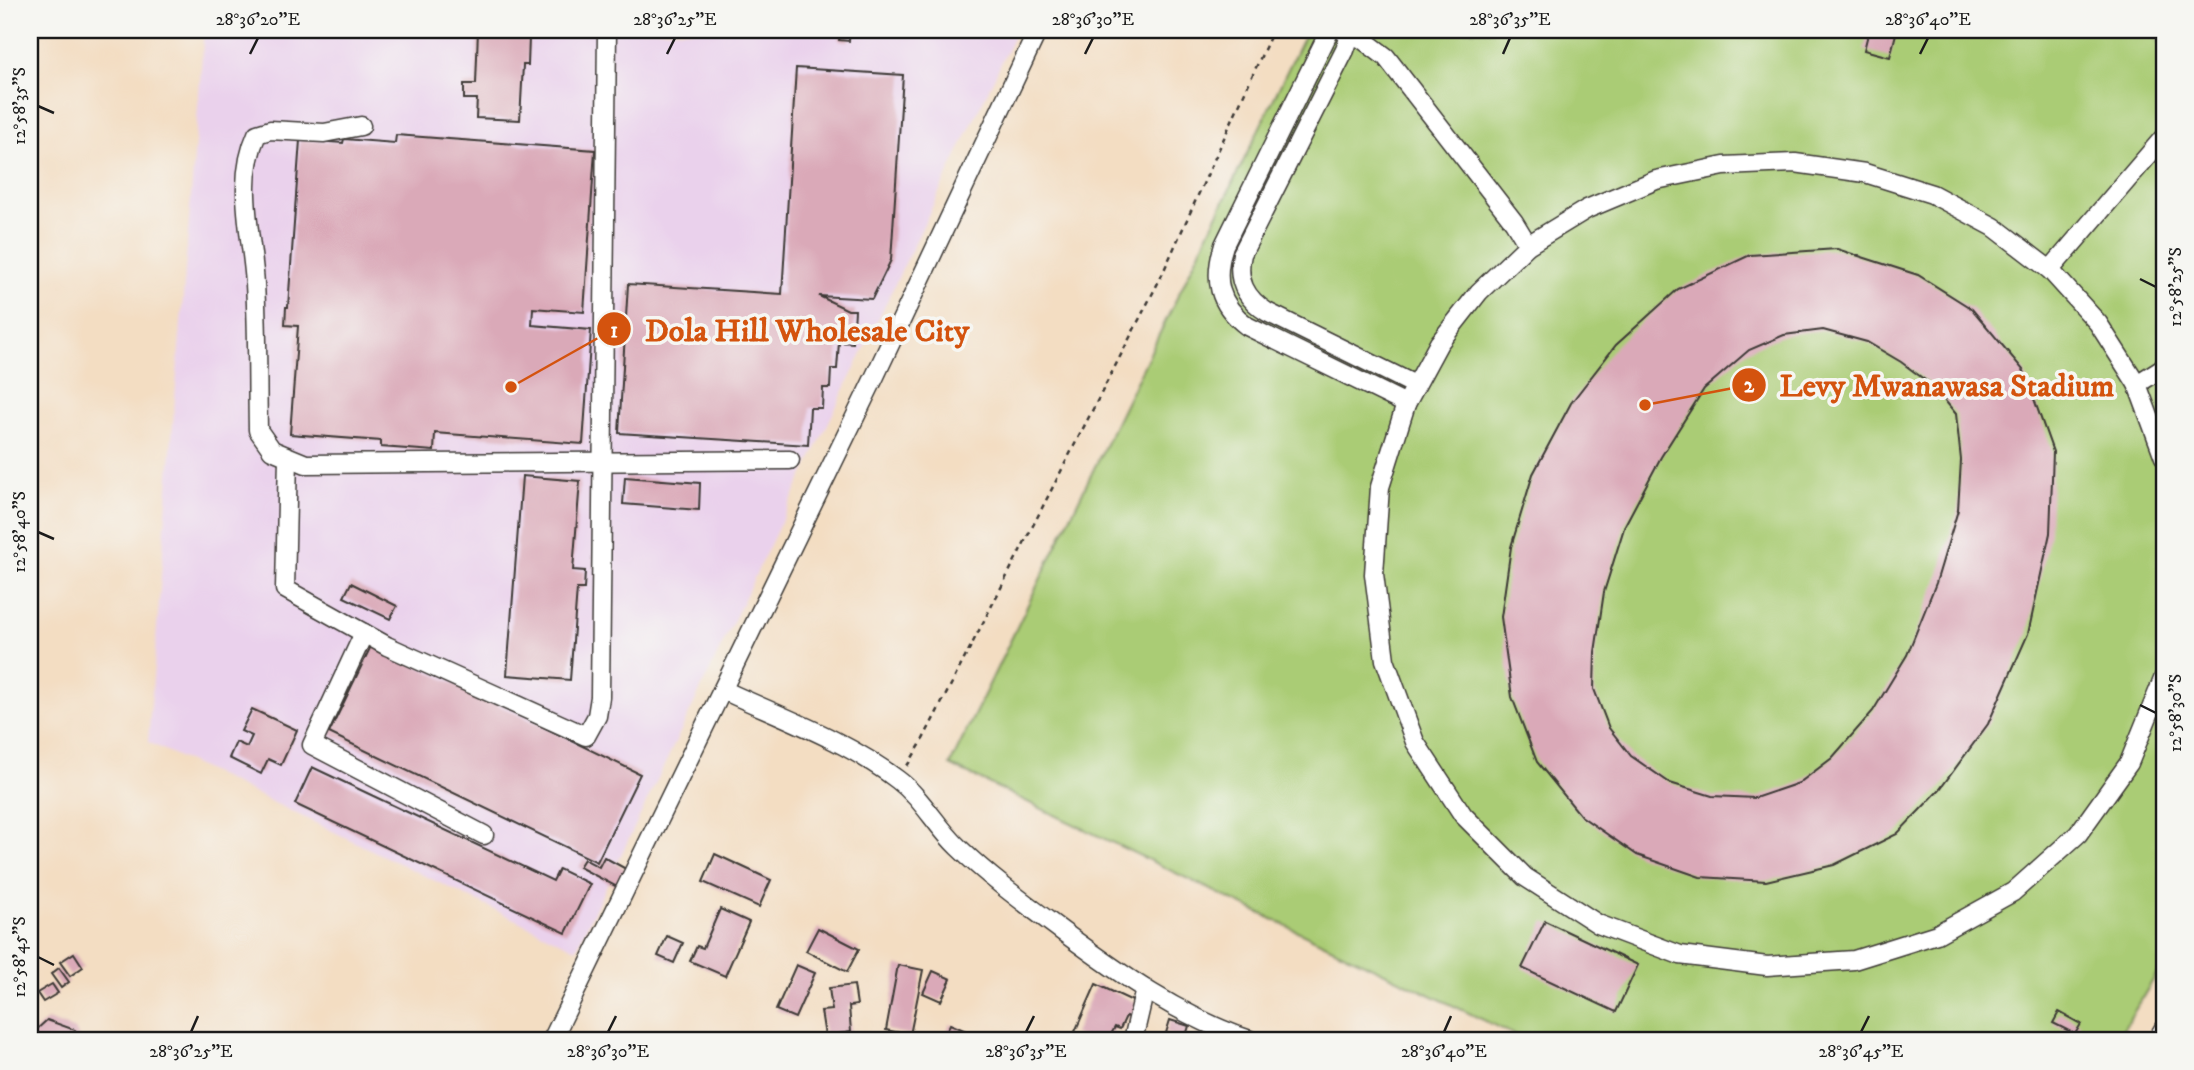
<svg xmlns="http://www.w3.org/2000/svg" width="2194" height="1070" viewBox="0 0 2194 1070" font-family="'IM FELL DW Pica',serif">
<style>
.built{fill:#ead1ec}
.green{fill:#aacc74;stroke:#637448;stroke-width:2}
.building{fill:#daa9b8;fill-rule:evenodd}
.lines{fill:none;stroke-linecap:round;stroke-linejoin:round}
.minor-casing{stroke:#3c3935;stroke-width:21}
.path{stroke:#3c3935;stroke-width:2.5;stroke-dasharray:5 5;stroke-linecap:butt}
.minor{stroke:#fff;stroke-width:18}
.ticks{fill:none;stroke:#1c1c1c;stroke-width:2.5}
.leader{fill:none;stroke:#d4530e;stroke-width:2.5}
.callout-dot{fill:#d4530e;stroke:#f6f6f2;stroke-width:2.5}
.mark-label{font-size:21px;text-anchor:middle;font-weight:bold;fill:#fff}
.callout-label{font-size:32px;text-anchor:middle;font-weight:bold;fill:#d4530e;stroke:#f6f6f2;stroke-width:7;stroke-linejoin:round;paint-order:stroke}
.neatline{fill:none;stroke:#1c1c1c;stroke-width:2.5}
.ticks-label{font-size:18px;text-anchor:middle;fill:#1c1c1c}
</style>
<rect width="100%" height="100%" fill="#f6f6f2"/>
<filter id="ink" filterUnits="userSpaceOnUse"><feTurbulence type="fractalNoise" baseFrequency=".0143" numOctaves="2"/><feDisplacementMap in="SourceGraphic" scale="14" xChannelSelector="R" yChannelSelector="G"/><feConvolveMatrix kernelMatrix="1 2 1 2 8 2 1 2 1" color-interpolation-filters="sRGB"/></filter>
<filter id="wash" filterUnits="userSpaceOnUse"><feTurbulence type="fractalNoise" baseFrequency=".00686" numOctaves="4" result="noise"/><feDisplacementMap in="SourceGraphic" scale="28" xChannelSelector="R" yChannelSelector="G"/><feGaussianBlur stdDeviation="1.57" result="paint"/><feColorMatrix in="noise" values="0 0 0 0 0 0 0 0 0 0 0 0 0 0 0 0 0 1.4 0 .05"/><feComposite in="paint" operator="in"/></filter>
<g filter="url(#wash)">
<rect width="100%" height="100%" fill="#f3ddc2"/>
<path class="built" d="M204,30h813l-441,919 -428,-207z"/>
<path class="green" d="M1307,30h838l19,15v917l-47,78h-592l-575,-275z"/>
<g id="blocks">
<g class="building">
<path d="M478,30h44l-1,7h8l-1,28h-5l-3,55 -44,-2 1,-19h-13v-15h12z"/>
<path d="M841,30h9l-1,11 -10,-1z"/>
<path d="M1869,30h28l-7,27 -26,-7z"/>
<path d="M796,68l107,7 -12,185 -19,39 -53,-3 29,14h7l-2,33 -14,-1 -2,27h-6l-1,19h-7l-1,20h-12l-2,37 -189,-12 9,-149 154,10z"/>
<path d="M396,135l199,15 -11,162 -51,-4 -1,17 59,5 -8,114 -148,-11 -1,18 -53,-4v-6l-91,-7 8,-108 -13,-1 1,-18h2l12,-167 43,3 1,-4 51,4z"/>
<path d="M1837,249l81,26 54,34 52,62 29,81 -3,81 -22,101 -40,90 -48,65 -43,45 -63,31 -68,16 -66,-4 -63,-22 -56,-39 -44,-54 -25,-65 -11,-80 10,-70 22,-73 38,-71 45,-58 62,-56 72,-34zM1823,330l44,12 34,20 32,24 23,28 5,46 -3,50 -22,73 -29,72 -34,56 -41,47 -33,25 -44,15 -43,-2 -42,-13 -39,-27 -22,-28 -15,-39 1,-37 9,-60 21,-67 36,-68 43,-68 45,-39 35,-15z"/>
<path d="M522,476l58,5 -7,89 12,1 -1,18h-7l-7,91 -63,-5z"/>
<path d="M625,477l75,6 -1,27 -76,-6z"/>
<path d="M351,583l46,23 -7,13 -46,-22z"/>
<path d="M372,644l268,130 -43,88 -268,-129z"/>
<path d="M252,709l45,21 -16,35 -13,-6 -7,15 -32,-16 7,-16 11,5 5,-11 -11,-5z"/>
<path d="M312,767l241,114 6,-12 31,15 -24,49 -271,-129z"/>
<path d="M715,854l56,26 -12,27 -56,-25z"/>
<path d="M604,857l22,12 -9,18 -38,-20 5,-8 15,8z"/>
<path d="M720,909l29,13 -24,54 -35,-15 7,-15 6,2z"/>
<path d="M1545,921l93,44 -22,47 -94,-44z"/>
<path d="M818,928l41,21 -12,23 -41,-21z"/>
<path d="M667,936l16,7 -9,20 -16,-7z"/>
<path d="M74,953l9,14 -13,9 -10,-14z"/>
<path d="M796,965l19,8 -20,45 -19,-8z"/>
<path d="M898,965l25,5 -13,65 -24,-5z"/>
<path d="M59,968l10,14 -8,6 -10,-14z"/>
<path d="M933,971l18,8 -10,22 -18,-8z"/>
<path d="M52,984l6,9 -15,9 -6,-9z"/>
<path d="M1096,984l43,20 -7,14 -6,-2 -6,13 -5,-2 -7,13h-20l-14,-6z"/>
<path d="M854,985l3,20 -8,1 2,26 -26,4 -4,-25 11,-1 -3,-22z"/>
<path d="M2059,1012l22,12 -6,10 -22,-11z"/>
<path d="M47,1020l28,10 5,10h-48l3,-9z"/>
<path d="M1170,1020l19,6 -4,13 -19,-6z"/>
<path d="M950,1024l30,13 -2,3h-35z"/>
</g>
</g>
</g>
<g filter="url(#ink)">
<use href="#blocks" fill-opacity="0" stroke="#3c3935" stroke-width="2"/>
<g class="lines">
<g class="minor-casing">
<g id="minor">
<path d="M1330,30l-106,215c-11,34 -6,59 23,81l159,78"/>
<path d="M1352,30l-7,20 -103,204c-6,26 3,44 25,58l148,73"/>
<path d="M1343,31l19,8 24,18 128,165 14,23"/>
<path d="M361,126l-37,7 -54,-3 -13,4c-22,48 -5,100 -2,150 3,48 2,97 3,146l14,20 34,14 484,-4"/>
<path d="M2050,270l114,-133"/>
<path d="M2137,384l27,-17"/>
<path d="M288,457l-3,132 102,57 199,90 11,-20 3,-19 7,-667"/>
<path d="M2164,457l-27,-73 -39,-61 -48,-53 -56,-43 -62,-33 -67,-21 -70,-10 -71,3 -68,14 -69,29 -59,36 -49,47 -40,51 -33,61 -26,83 -6,87 11,86 30,82 48,73 62,62 73,47 82,31 87,11 87,-6 83,-26 76,-42 65,-58 51,-71 35,-86"/>
<path d="M364,633l-52,112 172,90"/>
<path d="M723,690c58,27 123,50 175,90 24,18 38,46 60,67 32,31 68,57 104,84 58,43 118,86 188,109"/>
<path d="M552,1040l323,-664 163,-346"/>
<path d="M1133,1040l12,-51"/>
<path d="M2157,1040l7,-12"/>
</g>
</g>
<path class="path" d="M907,766l13,-21 240,-466 113,-249"/>
<use href="#minor" class="minor"/>
</g>
</g>
<path class="ticks" d="M250,54l8,-16M667,54l8,-16M1085,54l8,-16M1503,54l7,-16M1920,54l8,-16M38,106l16,7M2140,279l16,8M38,532l16,7M2140,705l16,8M38,957l16,8M191,1032l7,-16M608,1032l8,-16M1026,1032l8,-16M1444,1032l7,-16M1861,1032l8,-16"/>
<path class="leader" d="M511 387L614 329M1645 405L1749 385"/>
<g class="callout-dot">
<circle cx="511" cy="387" r="7"/>
<circle cx="1645" cy="405" r="7"/>
<circle cx="614" cy="329" r="18"/>
<circle cx="1749" cy="385" r="18"/>
</g>
<g class="mark-label">
<text x="614" y="337">1</text>
<text x="1749" y="392">2</text>
</g>
<g class="callout-label">
<text x="807" y="341">Dola Hill Wholesale City</text>
<text x="1947" y="396">Levy Mwanawasa Stadium</text>
</g>
<rect width="2194" height="1070" fill="none" stroke="#f6f6f2" stroke-width="77"/>
<rect x="38" y="38" width="2118" height="994" class="neatline"/>
<g class="ticks-label">
<text x="258" y="25">28°36'20"E</text>
<text x="675" y="25">28°36'25"E</text>
<text x="1093" y="25">28°36'30"E</text>
<text x="1510" y="25">28°36'35"E</text>
<text x="1928" y="25">28°36'40"E</text>
<text transform="translate(19 106) rotate(-90)" y="6">12°58'35"S</text>
<text transform="translate(2175 287) rotate(-90)" y="6">12°58'25"S</text>
<text transform="translate(19 532) rotate(-90)" y="6">12°58'40"S</text>
<text transform="translate(2175 713) rotate(-90)" y="6">12°58'30"S</text>
<text transform="translate(19 957) rotate(-90)" y="6">12°58'45"S</text>
<text x="191" y="1057">28°36'25"E</text>
<text x="608" y="1057">28°36'30"E</text>
<text x="1026" y="1057">28°36'35"E</text>
<text x="1444" y="1057">28°36'40"E</text>
<text x="1861" y="1057">28°36'45"E</text>
</g>
</svg>
